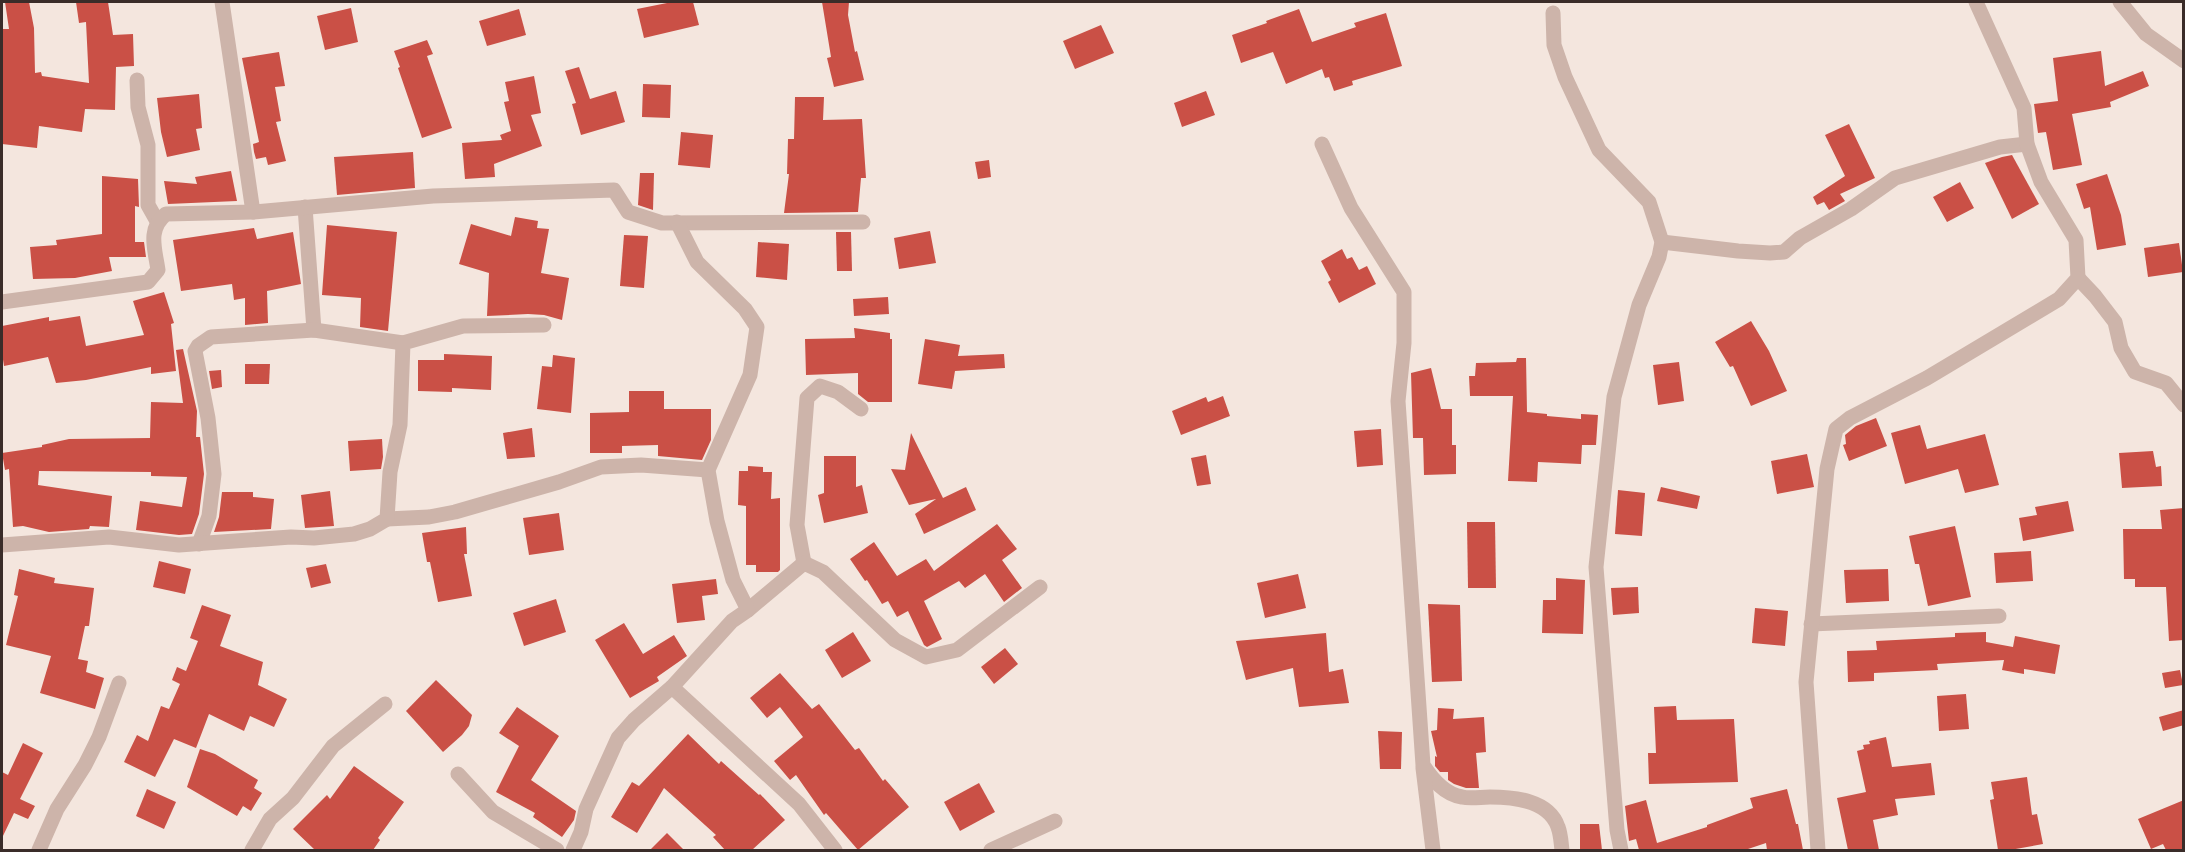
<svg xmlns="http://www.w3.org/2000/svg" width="2185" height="852" viewBox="0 0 2185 852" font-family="'Fira Sans Condensed',sans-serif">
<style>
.building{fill:#ca5046}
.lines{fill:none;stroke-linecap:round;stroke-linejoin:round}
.minor{stroke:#cdb4aa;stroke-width:15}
</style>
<rect width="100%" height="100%" fill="#f4e6de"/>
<g class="building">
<path d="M5,2h24l5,26 1,45 6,-1 1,4 47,7 -3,-61 -7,1 -3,-21h32l5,33 20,-1 1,32 -18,1 -1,43 -30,-1 -3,23 -43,-6 -2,22 -35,-4v-115h7z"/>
<path d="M672,2h21l6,23 -55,13 -7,-29z"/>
<path d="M822,2h27l-1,13 7,37 2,-1 7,29 -30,7 -7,-29 4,-1z"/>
<path d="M351,8l7,34 -33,8 -8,-34z"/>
<path d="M519,9l7,26 -39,11 -8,-25z"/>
<path d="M1299,9l13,33 44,-15 -2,-4 32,-10 16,53 -50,15 1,4 -19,6 -5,-14 -4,1 -3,-9 -36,15 -13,-32 -32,11 -9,-28 35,-12 -1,-2z"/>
<path d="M1101,25l13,28 -39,16 -12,-28z"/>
<path d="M427,40l6,14 -6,2 25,72 -30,10 -24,-70 2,-1 -6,-16z"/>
<path d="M2101,51l4,35 38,-15 6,15 -39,16 1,5 -39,7 10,51 -29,5 -7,-38 -8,1 -4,-29 24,-3 -5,-43z"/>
<path d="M279,52l6,34 -10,1 6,34 -5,1 10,39 -18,4 -2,-8 -10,2 -2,-7 -1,-8 6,-2 -17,-84z"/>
<path d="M579,67l11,32 26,-8 9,31 -44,13 -9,-31 4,-1 -11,-32z"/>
<path d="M534,76l7,37 -10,2 11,31 -48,18 1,13 -30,2 -3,-36 40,-3 -2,-5 11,-4 -7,-29 5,-1 -4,-19z"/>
<path d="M643,84l28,1 -1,33 -28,-1z"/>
<path d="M1206,91l9,24 -33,12 -8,-24z"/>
<path d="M199,94l3,34 -6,1 4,21 -33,7 -6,-25 -4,-34z"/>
<path d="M795,97h29l-1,23 39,-1 4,59h-5l-3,34 -74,1 5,-39h-2l1,-35h6z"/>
<path d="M1849,124l26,54 -35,16 5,7 -16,9 -5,-8 -7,3 -4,-8 32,-21 -20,-41z"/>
<path d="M681,132l32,3 -3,33 -32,-3z"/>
<path d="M413,152l2,36 -78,7 -3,-38z"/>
<path d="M2012,155l27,49 -27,15 -27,-56 17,-6z"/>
<path d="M989,160l2,17 -13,2 -3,-17z"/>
<path d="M231,171l6,30 -69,3 -4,-23 33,3 -2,-7z"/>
<path d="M640,173h14l-1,37 -15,-5z"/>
<path d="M2107,174l14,41 5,30 -29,5 -7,-43 -6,2 -8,-25z"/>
<path d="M102,176l36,3 1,28 -4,-1v36h9l2,15h-37l3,14 -37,7 -42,1 -3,-32 27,-2 -1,-5 46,-6z"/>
<path d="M1960,182l14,26 -27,14 -14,-25z"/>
<path d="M515,217l23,4 -1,7 12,1 -8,44 28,5 -7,42 -18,-5 -16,-1 -41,2 2,-43 -30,-9 12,-40 40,12z"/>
<path d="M327,225l70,7 -9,99 -28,-4 1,-29 -39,-3z"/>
<path d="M254,228l3,11 36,-7 8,52 -34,7 1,32 -23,2v-27l-11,2 -2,-16 -51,7 -8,-51z"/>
<path d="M930,231l6,32 -37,6 -5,-31z"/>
<path d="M836,232h15l1,39h-15z"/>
<path d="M624,235l24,1 -4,52 -24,-2z"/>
<path d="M758,242l31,2 -2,36 -31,-3z"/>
<path d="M2179,243l4,29 -35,5 -4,-29z"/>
<path d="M1342,249l5,10 5,-2 7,13 8,-4 9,18 -37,19 -11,-21 3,-2 -10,-19z"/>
<path d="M164,292l10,31 -3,1 5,47 -25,3v-7l-65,13 -30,3 -8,-26 -44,9 -2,-13v-27l47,-9v4l31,-5 6,30 58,-11 -11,-34z"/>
<path d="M888,297l1,17 -35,2 -1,-17z"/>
<path d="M1751,321l18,30 18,40 -36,15 -18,-40 -3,1 -15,-25z"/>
<path d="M854,328l36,5v6h2v63h-24l-10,-8v-21l-52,2 -1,-36 50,-1z"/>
<path d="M925,339l35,6 -2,11 46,-2 1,14 -50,3 -3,18 -34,-5z"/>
<path d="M183,349l14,62 -1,26h4l4,37 -5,40 -7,20 -13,1 -43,-5 4,-29 42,6 5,-30 -36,-1v-4l-112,-1 -1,14 74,11 -3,31 -19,-1 -1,3 -40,3 -26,-6 -10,1 -4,-58 -4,1 -3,-17 40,-6v-2l27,-6 81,-1 1,-36 32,1 -7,-53z"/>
<path d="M444,354l48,2 -1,34 -39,-2v4l-34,-1v-31h26z"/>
<path d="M553,355l22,3 -4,55 -34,-4 5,-43 10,1z"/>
<path d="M1517,358h9l1,54 20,2v2l34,3v-5l17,1 -2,30h-14l-1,19 -43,-2 -1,20 -29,-1 5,-85h-43l-1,-20h6l1,-13 40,-1z"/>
<path d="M1679,362l5,39 -26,4 -5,-40z"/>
<path d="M245,364h25l-1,20h-24z"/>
<path d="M1431,368l10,41h11v36h4v29l-32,1 -1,-37h-10l-2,-65z"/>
<path d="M221,370l1,17 -10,2 -3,-18z"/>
<path d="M629,391h35v18h47v31l-9,20 -44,-4v-11l-36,1v7h-32v-40l39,-1z"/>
<path d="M1223,396l7,20 -49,19 -9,-24 34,-14 2,5z"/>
<path d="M1876,418l11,28 -38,15 -6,-16 3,-1 -1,-9 11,-9z"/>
<path d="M1920,425l7,24 58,-15 14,51 -34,8 -7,-24 -53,15 -14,-51z"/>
<path d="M532,428l3,29 -28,2 -4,-26z"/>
<path d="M1381,429l2,36 -26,2 -3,-36z"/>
<path d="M911,433l32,65 23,-11 10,23 -52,24 -9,-20 21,-15 -27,6 -18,-36 14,1z"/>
<path d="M382,439l1,18 -2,12 -31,2 -2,-30z"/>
<path d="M2153,451l3,16 5,-1 1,20 -40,2 -3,-35z"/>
<path d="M1807,454l7,33 -37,7 -6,-33z"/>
<path d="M1206,455l5,29 -14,2 -6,-28z"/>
<path d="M824,456h32v31l6,-2 6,28 -44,10 -6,-28 6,-2z"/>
<path d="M748,466l15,1v5h9l-1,27 9,-1v72l-2,2h-22v-7h-10v-59l-8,-1 1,-34h9z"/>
<path d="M1661,487l39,9 -3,13 -40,-8z"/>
<path d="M1618,490l27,3 -3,43 -27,-2z"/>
<path d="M330,491l4,35 -29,2 -4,-33z"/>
<path d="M222,492h31v5l21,2 -3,30 -57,3 5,-15z"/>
<path d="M2068,501l6,30 -51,10 -4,-23 18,-3 -2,-8z"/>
<path d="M2184,508v132l-15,1 -3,-54h-31v-8h-11l-1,-50h39l-2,-19z"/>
<path d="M559,513l5,37 -35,5 -6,-37z"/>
<path d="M1467,522h28l1,66h-28z"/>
<path d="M997,524l20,25 -15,11 20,28 -18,14 -19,-28 -20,14 -6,-7 -35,20 18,38 -15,8 -3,-2 -16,-34 -11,6 -9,-16 -6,3 -15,-24 -2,1 -15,-22 24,-17 23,34 29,-17 8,12z"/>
<path d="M1955,526l16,71 -43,9 -9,-42h-4l-6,-28z"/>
<path d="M466,527l1,27h-3l8,42 -34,6 -8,-40h-3l-5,-29z"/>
<path d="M2031,551l2,30 -37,2 -2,-30z"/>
<path d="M159,561l32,8 -6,25 -32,-7z"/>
<path d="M326,564l5,19 -20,5 -5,-20z"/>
<path d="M19,569l36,9 -1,5 40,5 -5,38h-4l-7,33 10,2 -2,11 18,6 -9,31 -55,-16 11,-37 -45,-11 12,-49 -4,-1z"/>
<path d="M1888,569l1,32 -43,2 -2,-33z"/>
<path d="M1298,574l8,34 -41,10 -8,-35z"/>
<path d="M1556,578l29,2 -2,54 -41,-1 1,-33h13z"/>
<path d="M716,579l2,15 -16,2 3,24 -28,3 -5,-39z"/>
<path d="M1638,587l1,26 -26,2 -2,-27z"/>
<path d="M556,599l10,33 -42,14 -11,-33z"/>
<path d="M1428,604l32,1 2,76 -30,1z"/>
<path d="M202,605l29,10 -11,31 43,16 -5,23 29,14 -13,28 -24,-11 -6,15 -35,-17 -13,34 -22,-9 -19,38 -31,-15 13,-27 11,6 13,-35 8,3 11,-25 -8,-4 5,-13 9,4 12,-30 -8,-3z"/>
<path d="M1755,608l33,3 -3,35 -33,-3z"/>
<path d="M624,623l19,31 31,-19 13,21 -30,21 2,4 -29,17 -35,-58z"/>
<path d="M853,632l18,29 -29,17 -17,-28z"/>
<path d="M1986,632v10l27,5 2,-11 45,9 -5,29 -31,-5v5l-22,-4 2,-10 -67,4 1,6 -64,3v8l-26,1 -1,-31 30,-1 -1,-9 79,-4v-4z"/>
<path d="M1326,633l3,39 14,-3 6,34 -50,4 -6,-39 -47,12 -10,-39z"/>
<path d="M1005,648l13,16 -24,20 -13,-17z"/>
<path d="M2180,670l3,15 -18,3 -3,-15z"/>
<path d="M780,673l32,36 7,-5 36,46 4,-2 24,33 2,-2 24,28 -51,43 -32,-37 -2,2 -28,-40 -6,5 -16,-19 29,-24 -23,-30 -13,11 -17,-20z"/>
<path d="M436,680l36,35 -3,11 -7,9 -19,17 -37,-41z"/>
<path d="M1966,694l3,35 -30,2 -2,-35z"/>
<path d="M1676,706l1,14 57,-1 4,63 -89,2 -1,-31h8l-2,-46z"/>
<path d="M517,707l42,29 -28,44 45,31 -2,9 -12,17 -29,-20 2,-4 -39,-21 23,-46 -20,-13z"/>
<path d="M1438,708l16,1 -1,10 31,-2 2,35 -10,1 3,35h-13l-12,-4 -6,-4v-8h-8l-5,-6v-10l2,1 -6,-26 6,-1z"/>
<path d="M2184,710v15l-21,6 -4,-14z"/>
<path d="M1378,731l24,1 -1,37h-21z"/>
<path d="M688,734l31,30 2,-3 38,34 1,-1 25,26 -33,30h-27l-12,-13 3,-2 -52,-47 -27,45 -26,-16 21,-35 7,4z"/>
<path d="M1886,737l6,30 39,-4 4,32 -40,4 3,16 -25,5 6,30h-31l-11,-52 29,-6 -9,-41 7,-2 -1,-4 7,-1 -1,-3z"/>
<path d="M23,743l20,10 -23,46 15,7 -7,13 -14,-6 -12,25v-66l6,3z"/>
<path d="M200,749l15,5 43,26 -4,8 8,5 -11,18 -8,-5 -6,10 -50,-29z"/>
<path d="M354,766l50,36 -26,36 2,2 -7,10h-58l-22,-21 34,-34 3,4z"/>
<path d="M2027,777l5,38 5,-1 6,30 -33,6h-12l-8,-50 4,-1 -3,-17z"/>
<path d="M979,783l16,29 -35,19 -16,-29z"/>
<path d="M147,789l29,13 -12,27 -28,-13z"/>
<path d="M1787,789l9,35h2l5,26h-36l-1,-7 -21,7h-106l-3,-11 -7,2 -4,-35 21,-6 11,43 50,-16v-2l46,-17 -3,-10z"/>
<path d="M2184,800v50h-18l-3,-6 -12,5 -13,-30z"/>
<path d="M1580,824h19l3,26h-22z"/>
<path d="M667,833l17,17h-34z"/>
</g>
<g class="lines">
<g class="minor">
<path d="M222,2l31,210"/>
<path d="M2120,2l26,32 38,27"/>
<path d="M1553,13l1,32 11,32 34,73 50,52 13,40 -3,15 -20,48 -25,92 -18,170 21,263 4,20"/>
<path d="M137,80l1,27 10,38v60l9,16"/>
<path d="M1322,144l29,64 53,84v51l-6,58 25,364c9,14 21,29 39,32 8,2 19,0 28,0 24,0 59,3 68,30 3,8 3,16 4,23"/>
<path d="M305,207l9,123"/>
<path d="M1662,242l76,9 32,2 14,-1 16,-14 51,-29 44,-31 105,-31 27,-3"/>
<path d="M2078,278l17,18 20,26 6,26 14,24 31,11 18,22"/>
<path d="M2,302l146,-20 10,-12c-3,-21 -11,-41 8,-56l87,-2 180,-16 181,-6 14,22 34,11 201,-1"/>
<path d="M387,519l42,-2 26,-5 104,-30 42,-15 40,-2 67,5"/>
<path d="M199,544l10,-28 5,-42 -6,-56 -13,-67 3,-5 13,-9 103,-7 89,13"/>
<path d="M2,545l107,-8 70,8 112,-8 23,1 40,-4 16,-5 17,-10 3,-47 10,-47 3,-82 60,-17 81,-1"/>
<path d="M804,563l-7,-38 10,-127 13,-12 18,6 23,17"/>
<path d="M748,610l56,-47 19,9 72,68 31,17 31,-7 83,-63"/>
<path d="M1811,624l188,-8"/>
<path d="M672,687l127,117 36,46"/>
<path d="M1423,768l10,82"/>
<path d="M458,774l35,38 64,38"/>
<path d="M39,850l18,-41 28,-44 14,-28 20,-54"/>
<path d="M252,850l18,-31 23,-21 40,-52 52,-42"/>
<path d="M573,850l8,-18 5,-23 32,-71 16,-18 38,-33 60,-66 16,-11 -15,-30 -16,-59 -9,-51 42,-95 7,-48 -12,-18 -48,-47 -20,-40"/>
<path d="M991,850l64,-29"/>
<path d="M1818,850l-12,-168 21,-213 9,-40 14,-11 77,-40 132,-79 19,-21 -2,-38 -35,-58 -14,-38 -3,-36 -48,-106"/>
</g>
</g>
<rect width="2185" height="852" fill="none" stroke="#3a2c29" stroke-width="6"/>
</svg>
